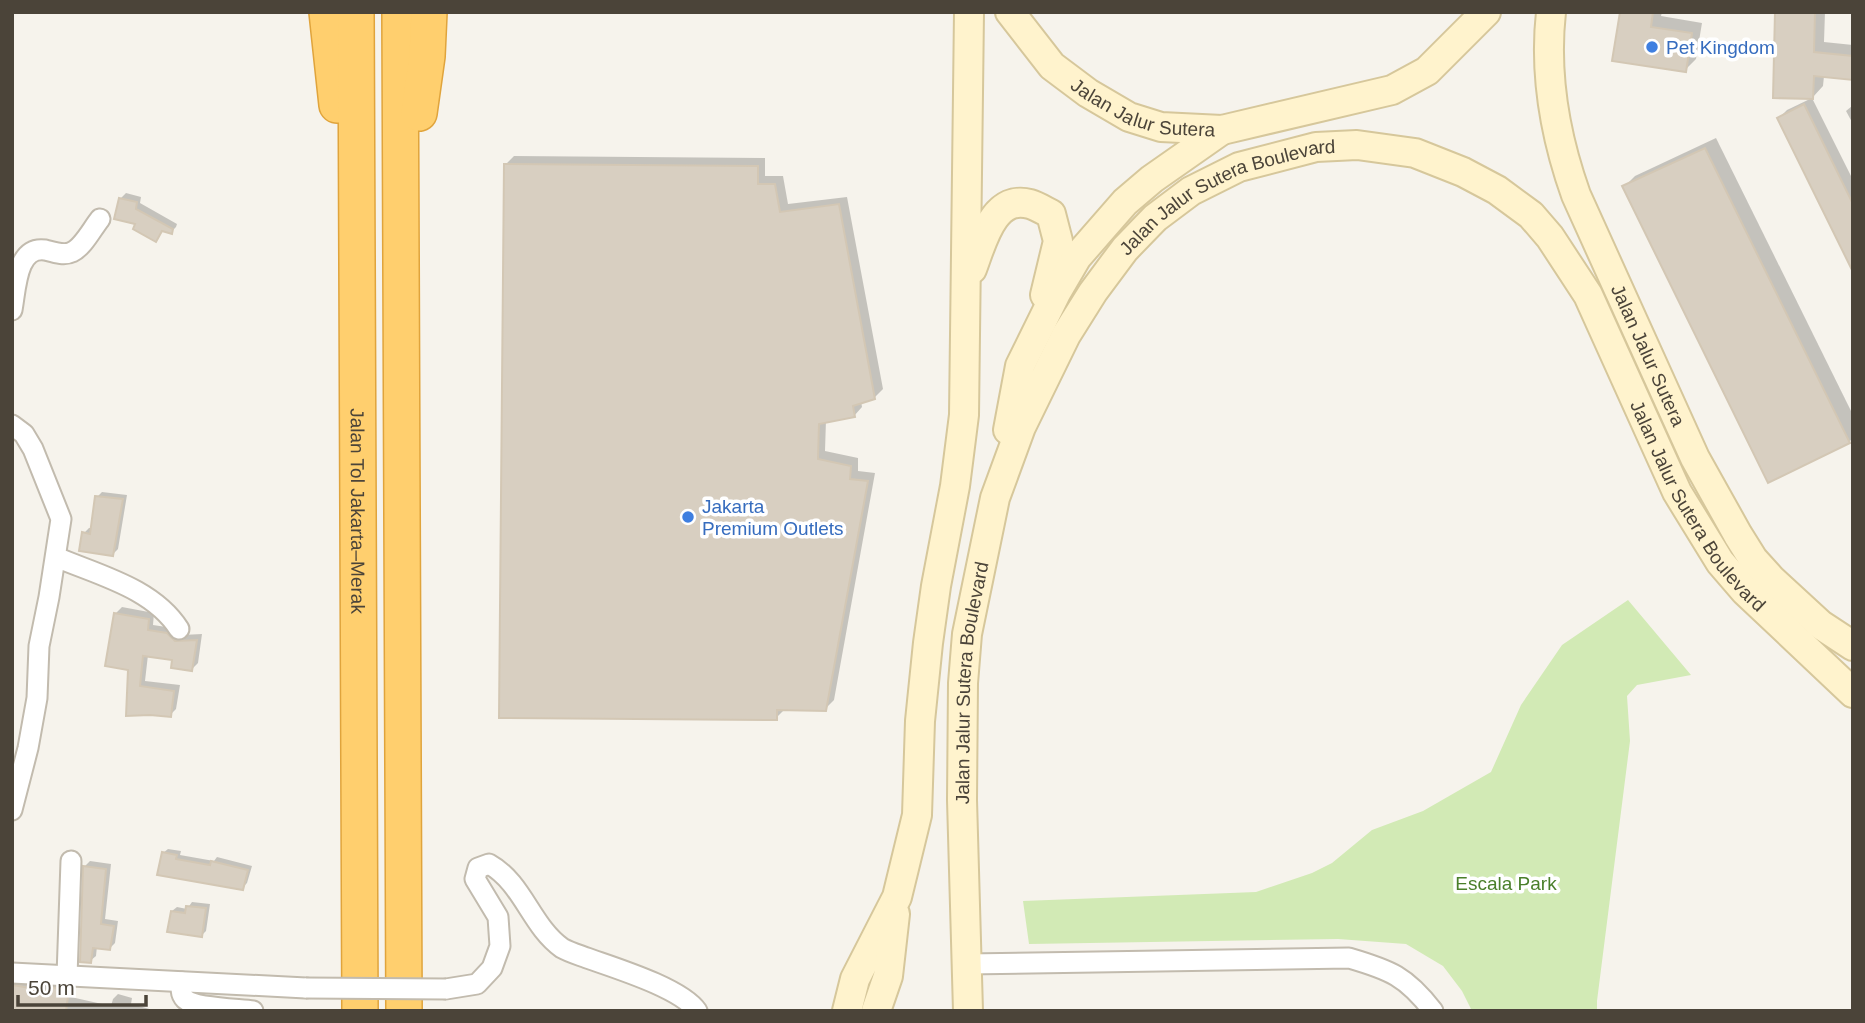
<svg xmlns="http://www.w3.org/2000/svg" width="1865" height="1023" viewBox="0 0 1865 1023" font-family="Arial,sans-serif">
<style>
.green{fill:#d2eab5}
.shadow{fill:#0003}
.building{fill:#d8cfc1;stroke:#d3c7b4;stroke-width:2}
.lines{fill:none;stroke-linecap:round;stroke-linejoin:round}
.minor-casing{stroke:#c2bbae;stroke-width:23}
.secondary-casing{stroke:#d6c79b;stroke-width:32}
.motorway-casing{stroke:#e0a43c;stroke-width:38}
.minor{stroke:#fff;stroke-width:19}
.secondary{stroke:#fff3cd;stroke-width:28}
.motorway{stroke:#ffcf6e;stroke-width:35}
.minor-bridge-casing{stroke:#c2bbae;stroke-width:23;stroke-linecap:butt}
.minor-bridge{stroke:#fff;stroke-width:19}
.shop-dot{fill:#3f7fe0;stroke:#fff;stroke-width:2.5}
.labels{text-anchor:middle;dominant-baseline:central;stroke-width:7;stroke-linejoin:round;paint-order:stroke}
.shop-label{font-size:19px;fill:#366cbe;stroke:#fff;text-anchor:start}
.street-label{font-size:19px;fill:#4b4439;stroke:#fff}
.park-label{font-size:19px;fill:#4a7f2a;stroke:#fff}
</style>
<rect width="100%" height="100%" fill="#f6f3ec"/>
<path class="green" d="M1628,600l63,75 -54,10 -10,11 3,45 -33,260v10h-125l-10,-20 -19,-25 -37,-22 -68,-5 -309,5 -6,-43 233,-9 56,-19 20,-10 40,-33 51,-19 68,-39 30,-67 41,-60z"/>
<g class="shadow">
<path d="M1622,12h40l-1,4 41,7 -6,36 -11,11z"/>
<path d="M1777,12h48l-1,30 29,3v33l-29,-2 -1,10 -10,11z"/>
<path d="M1812,98l41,82v88l-74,-150 8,-8z"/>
<path d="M1852,106h1v18l-7,-13z"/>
<path d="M1716,138l137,277v23l-4,4 -80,39 -145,-294 11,-11z"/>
<path d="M514,156l251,2v18h18l5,28 59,-7 36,192 -9,9 -13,3 1,6 -8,9 -28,4 -1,31 33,7v13l17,2 -41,227 -9,9 -41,1 -8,8 -271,-553z"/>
<path d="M126,193l15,4 -1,6 37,21 -1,3 -5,5 -7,-2 -8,9 -18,-16 -17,-25z"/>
<path d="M102,492l25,3 -9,54 -5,5 -29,-21 5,-5h3l5,-31z"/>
<path d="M122,607l32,6 -1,12 20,3 9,7 20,-1 -4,29 -6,6 -18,-10 -26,-4 -3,26 35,4 -4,24 -6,6 -20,-2 -20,-45 -14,-55z"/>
<path d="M168,849l13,2 -1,4 34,6 3,-4 35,9 -5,17 -5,5 -83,-14 4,-21z"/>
<path d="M90,861l21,3 -6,55 13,2 -3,22 -5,5 -13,-2 -1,10 -6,5 -5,-95z"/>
<path d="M192,902l18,2 -4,27 -4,4 -30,-24 5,-4 10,2z"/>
<path d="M17,981l37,5 3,-3 16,3 -2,11 40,9 2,-7 5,-5 14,4 -1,6 26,7h-145v-25z"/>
</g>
<g class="building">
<path d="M1620,12h33l-2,15 41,6 -6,39 -74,-11z"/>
<path d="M1775,12h40l-1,40 39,4v24l-39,-4 -1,23 -40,-1z"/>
<path d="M1804,104l49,100v68l-76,-154z"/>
<path d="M1705,148l145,295 -82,40 -146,-297z"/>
<path d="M504,164l254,2v18h17l5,28 59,-8 36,195 -22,7 2,11 -36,7 -1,35 33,7 -1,13 18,2 -42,230 -49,-1v10l-278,-2z"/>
<path d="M119,198l18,4 -1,7 37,20 -1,5 -10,-3 -6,11 -23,-13 2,-5 -21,-5z"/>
<path d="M95,496l28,3 -10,57 -34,-5 3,-19 8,2z"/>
<path d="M114,613l35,6 -1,11 19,3 8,8 22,-1 -5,31 -21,-3 1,-8 -29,-4 -3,30 34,5 -3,26 -21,-2 -24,1 2,-46 -23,-4z"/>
<path d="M162,852l15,3 -1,4 34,6 1,-4 37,9 -5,20 -86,-15z"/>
<path d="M83,866l23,3 -5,55 13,2 -4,24 -17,-2 -2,15 -11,-1z"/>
<path d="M186,906l20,2 -4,29 -35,-5 4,-21 14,2z"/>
<path d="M12,985l38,6 1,-4 18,3 -3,21h-54z"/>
</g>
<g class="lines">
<g class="minor-casing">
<g id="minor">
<path d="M12,310c4,-20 4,-64 33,-60 8,2 19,6 27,2 11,-5 20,-23 28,-33"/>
<path d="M12,425l12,9 9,15 28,70 -12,78 -10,49 -2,52 -9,50 -16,62"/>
<path d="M56,557c42,18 97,31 123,72"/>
<path d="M967,964l382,-6c41,12 57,18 84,53"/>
<path d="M12,973l294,15"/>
<path d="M67,976l4,-115"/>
<path d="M182,982c-1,6 -2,12 3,17 9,9 54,10 68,12"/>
<path d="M446,989l31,-5 15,-16 8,-22 -2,-29 -23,-38 3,-11 11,-4c34,19 42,62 73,84 7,4 17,7 25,10 28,10 94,30 110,53"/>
</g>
</g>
<g class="secondary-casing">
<g id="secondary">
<path id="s1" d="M1010,12l42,54 36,27 41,24 32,10 61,3 170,-40 35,-19 59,-59"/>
<path id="s2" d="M1551,12c-7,63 4,124 25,183l119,263 43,77 15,24 18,20 50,46 32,21"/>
<path d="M972,269c10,-26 21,-75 58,-65 7,2 15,7 21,10l7,27 -13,54"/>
<path d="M1008,430l12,-64 36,-73 21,-36 48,-55 27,-23 70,-49"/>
<path d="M847,1011l8,-32 42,-82 20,-82 3,-94 8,-78 8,-57 19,-100 9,-71 5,-403"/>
<path d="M876,1011l12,-35 7,-62"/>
<path id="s3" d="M968,1011l-6,-211 1,-117 4,-49 28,-136 26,-71 45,-92 27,-43 32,-43 30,-31 36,-27 48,-24 77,-20 41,-2 58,8 48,19 34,18 34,25 19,22 38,58 89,197 43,70 25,29 108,102"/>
</g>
</g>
<g class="motorway-casing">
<g id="motorway">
<path d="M327,12l10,93"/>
<path id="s4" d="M356,12l4,999"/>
<path d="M400,12l4,999"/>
<path d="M419,113l8,-57 2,-44"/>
</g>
</g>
<use href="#minor" class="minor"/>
<use href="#secondary" class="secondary"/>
<use href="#motorway" class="motorway"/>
<g class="minor-bridge-casing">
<path id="minor-bridge" d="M306,988l140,1"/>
</g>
<use href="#minor-bridge" class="minor-bridge"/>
</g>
<g class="shop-dot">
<circle cx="1652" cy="47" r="7"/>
<circle cx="688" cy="517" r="7"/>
</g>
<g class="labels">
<g class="shop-label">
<text x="1666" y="47">Pet Kingdom</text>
<text x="702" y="506">Jakarta<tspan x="702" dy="22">Premium Outlets</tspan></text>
</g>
<g class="street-label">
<text stroke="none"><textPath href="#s1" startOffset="172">Jalan Jalur Sutera</textPath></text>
<text stroke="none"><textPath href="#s3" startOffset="917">Jalan Jalur Sutera Boulevard</textPath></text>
<text stroke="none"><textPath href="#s2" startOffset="362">Jalan Jalur Sutera</textPath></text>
<text stroke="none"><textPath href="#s3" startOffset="1589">Jalan Jalur Sutera Boulevard</textPath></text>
<text stroke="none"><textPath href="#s4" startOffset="499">Jalan Tol Jakarta–Merak</textPath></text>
<text stroke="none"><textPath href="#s3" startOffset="329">Jalan Jalur Sutera Boulevard</textPath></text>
</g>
<g class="park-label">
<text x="1506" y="883">Escala Park</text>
</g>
</g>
<rect width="1865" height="1023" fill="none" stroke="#4b4439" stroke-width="28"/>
<path d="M18 995v10h128v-10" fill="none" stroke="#4b4439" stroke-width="3.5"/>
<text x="28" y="995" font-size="21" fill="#4b4439" stroke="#ffffff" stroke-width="5" paint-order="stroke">50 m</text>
</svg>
